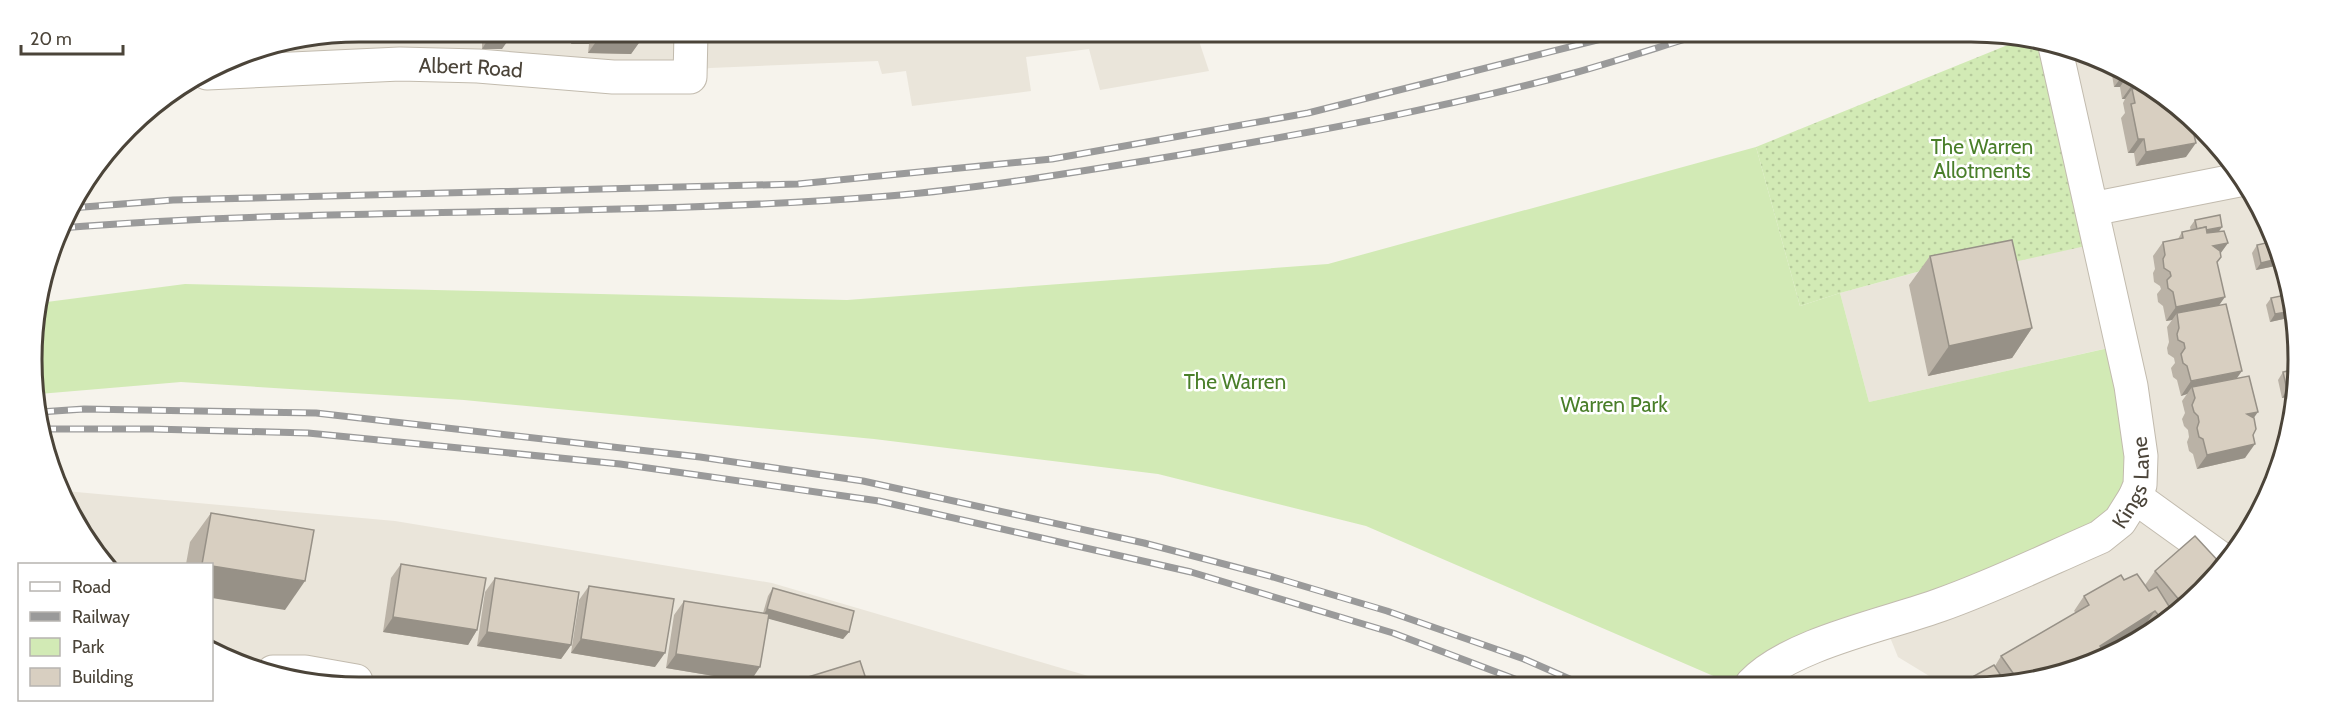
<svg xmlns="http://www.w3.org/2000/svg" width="2330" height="719" viewBox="0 0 2330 719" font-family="Cabin,sans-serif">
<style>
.residential{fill:#eae5da}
.grass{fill:url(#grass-dots)}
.park{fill:#d2eab5}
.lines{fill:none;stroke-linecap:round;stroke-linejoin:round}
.street-casing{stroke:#c2bbae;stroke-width:35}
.street{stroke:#fff;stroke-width:33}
.rail-casing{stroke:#9a9a9a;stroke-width:7}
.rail{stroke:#fff;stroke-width:4.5;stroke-dasharray:14;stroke-linecap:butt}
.wall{fill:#bab2a6}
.shaded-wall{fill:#979187}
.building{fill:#d8cfc1;stroke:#979187;stroke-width:1.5}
.labels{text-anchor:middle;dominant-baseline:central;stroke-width:5;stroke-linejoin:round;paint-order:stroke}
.street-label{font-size:21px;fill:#4b4439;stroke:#fff}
.park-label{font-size:21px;fill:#4a7f2a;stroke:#fff}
.rim{fill:none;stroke:#4b4439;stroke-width:3}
</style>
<defs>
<pattern id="grass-dots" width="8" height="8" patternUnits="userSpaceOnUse" patternTransform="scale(1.5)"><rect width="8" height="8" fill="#d2eab5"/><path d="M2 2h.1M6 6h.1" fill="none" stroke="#b6ca9c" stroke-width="1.8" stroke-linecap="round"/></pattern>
</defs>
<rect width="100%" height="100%" fill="#f6f3ec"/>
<g class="residential">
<path d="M360,32l837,3 12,36 -109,19 -11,-41 -63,8 5,34 -119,15 -6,-35 -24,3 -4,-13 -168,7 -24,5 -452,-17z"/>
<path d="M2055,46l98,41 90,91 49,118v128l-37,99 -68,83 -72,48 -102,31h-69l-46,-28 -15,-37 238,-275 -252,57 -29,-109 144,-39z"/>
<path d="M65,491l330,30 377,62 340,100 -817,-2 -83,-35v-82h-107l-6,-5z"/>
</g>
<path class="grass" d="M2025,38h10l20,8 44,197 -112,25 -4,-14 -143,39 -40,13 -44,-159z"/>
<path class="park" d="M1756,147l44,159 40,-13 29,109 253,-57 14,110 -18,62 -364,146 -22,21 -366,-158 -208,-52 -284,-35 -410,-39 -283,-18 -142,12 -5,-77 5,-14 146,-19 662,16 481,-36z"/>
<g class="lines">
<g class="street-casing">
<g id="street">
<path id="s1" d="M207,73l193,-9 78,2 135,11h77l1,-44"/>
<path d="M2092,209l152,-30"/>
<path d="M2135,497l89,64"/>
<path d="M273,672h32l51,9"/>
<path id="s2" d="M1752,684c37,-40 136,-60 188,-79 54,-19 107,-45 160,-68l20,-16 15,-24 5,-12 1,-29 -10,-70 -76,-340"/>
</g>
</g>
<use href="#street" class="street"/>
<g class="rail-casing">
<g id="rail">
<path d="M71,208l102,-8 625,-16 254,-25 256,-46 305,-77"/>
<path d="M61,228c276,-22 553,-10 828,-32 94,-8 187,-24 279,-39 136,-23 273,-48 406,-84 39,-11 79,-24 118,-36"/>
<path d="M40,412l44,-3 232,4 384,44 163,24 281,62 129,34 114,34 137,48 57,25"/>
<path d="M42,429h110l156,4 312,31 259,37 312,71 202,61 135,51"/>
</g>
</g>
<use href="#rail" class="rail"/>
</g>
<g class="wall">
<path d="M482,32h25l-5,17h-20z"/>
<path d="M571,32l70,1v7l-10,14 -43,-1 1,-9h-18z"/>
<path d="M2111,69l42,18 37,37 -2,1 -2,32 -50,9 -2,-13h-6l-7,-35 4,-5 -2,-10 2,-4h-3l-2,-12h-6z"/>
<path d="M2195,220l27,7 -3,4 9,12 -8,10 1,4 -4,6 2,42 17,74 18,39 -1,17 -8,23 -48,11 -4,-15 -4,-3 -2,-9 2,-5 -1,-7 -4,-4 -2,-7 3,-6 -3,-12 5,-7 -6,2 -4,-16 -4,-3 -2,-9 4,-5 -1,-5 -6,-4 -1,-6 2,-6 -2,-15 5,-7 -6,1 -3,-15 -5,-4 -1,-8 4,-5 -1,-3 -6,-4 -1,-9 2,-4 -2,-13 10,-14 15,-3 4,-7 9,-1 -1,-4z"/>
<path d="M2270,242l10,23 -24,5 -4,-17 5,-8z"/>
<path d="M1930,256l102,72 -20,30 -84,18 -19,-91z"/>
<path d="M2292,296v21l-22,5 -4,-17 5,-7z"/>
<path d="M2292,355v41l-10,2 -4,-18 5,-8 6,-1 -2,-9z"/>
<path d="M211,513l74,97 -73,-46h-26l4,-22z"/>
<path d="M401,564l76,66 -9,15 -85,-13 8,-54z"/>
<path d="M2155,571l32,35 -16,11 -2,-2 -3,5 -16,11 -5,-6 -42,27 1,2 -3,4 -88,27 -44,-1 5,-8 21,-10 6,-10 75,-43 -2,-2 10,-15 40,-16 21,5z"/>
<path d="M495,578l76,67 -10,14 -84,-13 8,-54z"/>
<path d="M589,586l66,81 -84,-14 8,-53z"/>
<path d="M773,588l76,44 -6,7 -75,-21 -18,64 -84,-14 8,-53 10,-14 79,12 5,-17z"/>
</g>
<g class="shaded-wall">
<path d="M579,32h18l-8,12h-18z"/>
<path d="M598,39l43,1 -10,14 -43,-1z"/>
<path d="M487,41l20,1 -5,7h-20z"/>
<path d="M2123,75l4,1 -7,11h-6z"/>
<path d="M2144,83l9,4 -21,2 -7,10h-3l10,-14z"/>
<path d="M2138,139h6l-10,14h-6z"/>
<path d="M2196,143l-10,14 -50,9 10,-14z"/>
<path d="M2222,227l-5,7 -19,-2z"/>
<path d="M2228,243l-10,14 -5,-11z"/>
<path d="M2277,259l3,6 -24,5 5,-7z"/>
<path d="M2225,297l-10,14 -38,2 -5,7 -6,1 10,-14z"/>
<path d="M2292,311v6l-22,5 5,-8z"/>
<path d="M2032,328l-20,30 -84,18 21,-30z"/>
<path d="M2242,371l-10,14 -40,2 -5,7 -6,2 10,-15z"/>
<path d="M2292,389v7l-10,2 5,-8z"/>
<path d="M2258,412l-10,14 -1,-12z"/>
<path d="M2255,444l-10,14 -48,11 10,-14z"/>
<path d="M212,566l93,15 -20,29 -73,-12z"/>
<path d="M767,609l82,23 -6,7 -81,-22z"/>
<path d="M2155,611l-10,14 -55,36 10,-15z"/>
<path d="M2172,611l-6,9 -13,8 8,-10z"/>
<path d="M393,617l84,13 -9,15 -85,-13z"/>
<path d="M487,632l84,13 -10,14 -84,-13z"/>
<path d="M581,639l84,14 -10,14 -84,-14z"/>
<path d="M676,654l84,13 -10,15 -84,-14z"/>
</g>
<g class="building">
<path d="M487,32h20v10l-20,-1z"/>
<path d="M599,32l42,1v7l-43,-1z"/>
<path d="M2131,78l13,5 -12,2z"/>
<path d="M2149,85l4,2 34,34 1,5h4v1l4,16 -50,9 -2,-13h-6l-7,-35 4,-1 -3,-14z"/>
<path d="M2220,215l2,12 -16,3v-3l-9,2 -2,-9z"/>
<path d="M2206,227l1,6 17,-2 4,12 -15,3 7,5 1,6 -4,5 8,35 -49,10 -3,-15 -5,-4 -1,-8 4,-4 -1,-4 -6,-4 -1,-9 2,-4 -2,-13 20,-4 -1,-6z"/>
<path d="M2012,240l20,88 -83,18 -19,-90z"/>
<path d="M2270,242l7,17 -16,4 -4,-18z"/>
<path d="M2291,294l1,2v15l-17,3 -4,-16z"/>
<path d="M2226,304l16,67 -51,10 -4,-15 -4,-3 -2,-9 4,-6 -1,-5 -6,-3 -1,-6 2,-6 -2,-15z"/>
<path d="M2292,370v19l-5,1 -4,-18z"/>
<path d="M2249,376l9,36 -11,2 7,4 2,11 -3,6 2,9 -48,11 -4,-16 -4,-2 -2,-9 2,-6 -1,-6 -4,-4 -2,-7 3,-7 -3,-11z"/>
<path d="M211,513l103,17 -9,51 -93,-15v-2h-10z"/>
<path d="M2195,536l26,28 -36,43 -30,-36z"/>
<path d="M401,564l85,14 -9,52 -84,-13z"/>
<path d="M2137,574l12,17 8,-4 15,24 -11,7 -6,-7 -55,35 4,8 -12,7 -72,22 -19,-27 88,-51 -5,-9 37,-21 3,5z"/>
<path d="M495,578l84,14 -8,53 -84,-13z"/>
<path d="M589,586l85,13 -9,54 -84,-14z"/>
<path d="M773,588l81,23 -5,21 -82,-23z"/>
<path d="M684,601l85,13 -9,53 -84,-13z"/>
<path d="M860,661l7,21h-75z"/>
<path d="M1994,665l13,20h-28l-5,-9z"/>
</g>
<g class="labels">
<g class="street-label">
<text stroke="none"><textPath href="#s1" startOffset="264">Albert Road</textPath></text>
<text stroke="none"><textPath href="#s2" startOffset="447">Kings Lane</textPath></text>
</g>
<g class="park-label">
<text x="1982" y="146">The Warren<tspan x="1982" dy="24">Allotments</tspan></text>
<text x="1235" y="381">The Warren</text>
<text x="1614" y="404">Warren Park</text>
</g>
</g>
<path d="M0 0H2330V719H0ZM359 42H1971A317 317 0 0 1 2288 359V360A317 317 0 0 1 1971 677H359A317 317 0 0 1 42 360V359A317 317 0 0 1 359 42Z" fill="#fff" fill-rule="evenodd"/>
<path class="rim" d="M359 42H1971A317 317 0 0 1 2288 359V360A317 317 0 0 1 1971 677H359A317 317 0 0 1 42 360V359A317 317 0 0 1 359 42Z"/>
<rect x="18" y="563" width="195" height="138" fill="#ffffff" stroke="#b7b4b0" stroke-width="1.5"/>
<rect x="30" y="582" width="30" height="9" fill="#ffffff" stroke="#b7b4b0" stroke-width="1.5"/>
<text x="72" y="593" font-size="18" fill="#4b4439">Road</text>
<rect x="30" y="612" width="30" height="9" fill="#9a9a9a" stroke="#b7b4b0" stroke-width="1.5"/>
<text x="72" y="623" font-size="18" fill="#4b4439">Railway</text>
<rect x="30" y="638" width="30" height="18" fill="#d2eab5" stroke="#b7b4b0" stroke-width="1.5"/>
<text x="72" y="653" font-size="18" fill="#4b4439">Park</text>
<rect x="30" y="668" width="30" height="18" fill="#d8cfc1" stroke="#b7b4b0" stroke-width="1.5"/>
<text x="72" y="683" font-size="18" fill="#4b4439">Building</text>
<path d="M21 45v9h102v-9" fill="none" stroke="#4b4439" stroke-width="3"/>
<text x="30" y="45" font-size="18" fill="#4b4439" stroke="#ffffff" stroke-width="4.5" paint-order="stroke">20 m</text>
</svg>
